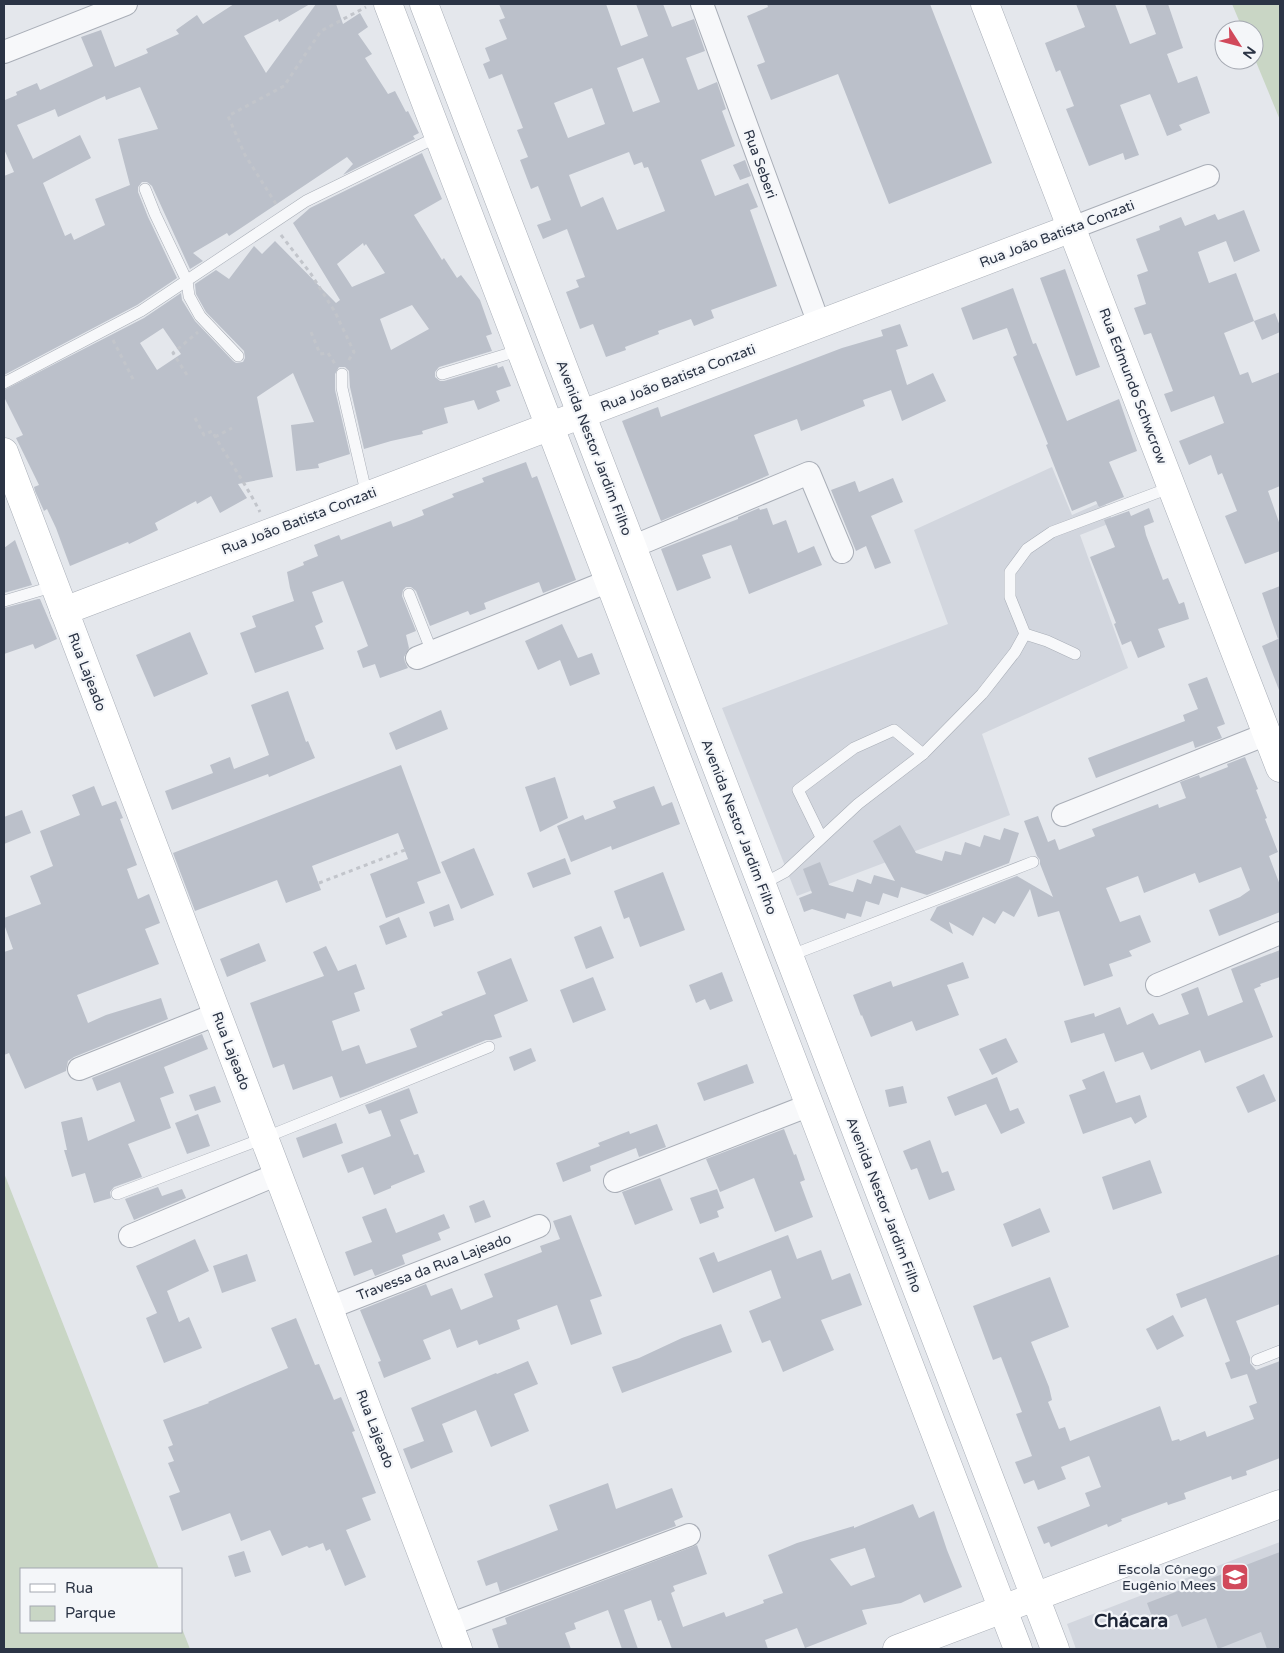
<svg xmlns="http://www.w3.org/2000/svg" width="1284" height="1653" viewBox="0 0 1284 1653" font-family="'Varela Round',sans-serif">
<style>
.built{fill:#d2d6de}
.green{fill:#c9d6c5}
.building{fill:#bbc0ca;fill-rule:evenodd}
.lines{fill:none;stroke-linecap:round;stroke-linejoin:round}
.lane-casing{stroke:#a9aeb7;stroke-width:12}
.street-casing{stroke:#a9aeb7;stroke-width:24}
.secondary-casing{stroke:#a9aeb7;stroke-width:29}
.path{stroke:#c2c5cb;stroke-width:3;stroke-dasharray:4 4;stroke-linecap:butt}
.lane{stroke:#f7f8fa;stroke-width:11}
.street{stroke:#f7f8fa;stroke-width:22}
.secondary{stroke:#fff;stroke-width:28}
.labels{text-anchor:middle;dominant-baseline:central;stroke-width:4.5;stroke-linejoin:round;paint-order:stroke}
.street-label{font-size:14px;fill:#2b3445;stroke:#f4f6f9}
.poi-label{font-size:14px;fill:#2b3445;stroke:#f4f6f9;text-anchor:end}
.district-label{font-size:19px;font-weight:bold;fill:#1d2536;stroke:#f4f6f9}
</style>
<rect width="100%" height="100%" fill="#e4e7ec"/>
<g class="built">
<path d="M1052,467l20,48 32,-14 9,21 -33,13 48,133 -146,66 28,81 -213,81 -75,-188 226,-84 -34,-94z"/>
<path d="M1280,1542v107h-204l-9,-25z"/>
</g>
<g class="green">
<path d="M1232,4h48v116l-26,-63v-27h-11z"/>
<path d="M4,1173l155,396h-138v63h160v-6l9,23h-186z"/>
</g>
<g class="building">
<path d="M234,4h76l-31,18 -1,-3 -34,17 22,37 50,-69h20l7,20 17,-11 8,14 -10,7 14,20 -7,4 23,36 7,-3 11,21 2,-1 11,22 -6,3 2,3 -72,36 10,-11 -6,-7 -118,79 -2,-3 -34,20 10,8 -13,8 -38,-83 -5,-4h-5l-4,5v5l10,25 29,61 -40,27 -133,70v-199l10,-4 -10,-23v-51l1,2 12,-5 -1,-3 21,-9 3,7 53,-24 -12,-29 20,-7 14,37 33,-14 -2,-4 33,-15 -3,-4 21,-15 6,9zM140,87l18,42 -40,10 12,46 -35,14 10,26 -31,15 -3,-7 -6,3 -22,-53 48,-25 -11,-23 -47,24 -16,-34 38,-16 3,8 47,-21 1,4z"/>
<path d="M499,4h107l15,42 27,-10 -12,-32h27l9,23 22,-8 11,32 -19,7 12,32 19,-8 9,27 -4,2 13,35 -34,14 14,36 33,-13 10,24 -8,3 27,76 -66,24 3,8 -20,8 -3,-7 -33,12 1,3 -34,13 1,3 -20,7 -13,-33 -13,5 -14,-37 13,-5 -3,-7 9,-3 -18,-48 -24,10 -6,-14 14,-5 -13,-34 -7,3 -11,-29 8,-3 -11,-27 6,-2 -21,-54 -13,5 -6,-15 7,-3 -5,-13 22,-9 -8,-19 6,-2zM643,58l17,44 -27,10 -16,-44zM592,88l13,36 -37,14 -14,-35zM629,152l5,13 8,-3 2,6 4,-1 17,44 -48,19 -14,-33 -22,10 -12,-32z"/>
<path d="M767,4h163l62,159 -103,41 -51,-130 -67,26 -14,-35 8,-3 -18,-46 21,-9z"/>
<path d="M1076,4h39l15,40 26,-10 -11,-30h23l15,44 -16,6 11,29 19,-7 13,37 -31,12 3,5 -15,6 -17,-42 -30,11 19,50 -14,5 -2,-7 -34,13 -23,-57 8,-3 -14,-36 -4,2 -11,-29 40,-16z"/>
<path d="M422,153l20,46 -28,16 28,45 2,-2 13,20 4,-3 19,25 12,34 -6,2 6,15 -53,16 -4,5v5l5,4h4l53,-16 1,3 5,-2 8,20 -15,5 4,10 -22,9 -4,-10 -30,8 4,15 -26,8 1,3 -32,7 -27,8 -14,-62 -1,-16 -4,-4h-6l-4,7v16l15,64 -32,10 1,4 -23,3 -5,-46 23,-3 -21,-49 -36,24 16,80 -35,7 9,14 -27,15 -9,-17 -14,8 -1,-3 -41,22 3,7 -29,14 -1,-2 -58,24 -14,-38 -9,-19 -3,2 -9,-20 -1,-4 5,-2 -23,-47 7,-3 -19,-38v-7l140,-72 37,-25 1,7 13,21 38,40 3,2 7,-1 2,-4 -1,-7 -38,-39 -10,-18 -1,-10 21,-14 13,9 25,-33 8,8 13,-13 61,62 4,-3 -47,-77 17,-15zM363,243l1,3 2,-2 19,29 -33,14 -15,-23zM412,305l17,24 -38,21 -11,-31zM163,328l18,26 -24,16 -17,-27z"/>
<path d="M745,160l6,16 -11,4 -7,-15z"/>
<path d="M1244,210l16,41 -26,11 -8,-21 -28,11 11,31 27,-10 18,48 -30,12 16,42 8,-3 4,11 28,-11v114l-12,5 12,34v26l-35,13 -20,-48 12,-5 -15,-38 -4,2 -7,-20 -22,10 -10,-24 45,-18 -10,-27 -43,16 -7,-18 9,-3 -22,-58 -7,2 -10,-27 12,-4 -9,-29 11,-4 -12,-32 24,-9 -1,-4 22,-9 4,9 30,-12 3,6z"/>
<path d="M1065,269l35,98 -24,9 -36,-98z"/>
<path d="M1013,288l20,56 3,-1 31,78 52,-22 18,52 -28,11 15,35 -25,10 -3,-6 -24,10 -26,-66 2,-1 -35,-87 4,-2 -10,-27 -34,12 -12,-32z"/>
<path d="M1275,313l5,13v6l-18,8 -8,-19z"/>
<path d="M900,324l8,22 -12,4 11,35 26,-12 13,28 -44,20 -11,-31 -28,10 2,6 -64,25 -4,-12 -43,16 15,40 -108,46 -39,-100 36,-14 3,10 181,-69 41,-12 -2,-6z"/>
<path d="M526,462l6,16 5,-2 39,104 -33,13 -4,-11 -55,21 2,6 -16,6 -2,-4 -38,15 -14,-35 -5,-4h-5l-3,3 -1,6 14,35 -10,4 3,13 -5,9 1,5 3,6 -28,10 -5,-14 -12,4 -6,-17 11,-5 -25,-65 -31,11 11,30 -8,4 9,23 -69,24 -15,-40 16,-6 -4,-11 42,-15 -4,-13 -3,-16 17,-7 -1,-3 15,-6 -4,-11 25,-10 2,5 50,-19 2,6 16,-6 15,-6 -2,-5 32,-13 -2,-3 32,-12 -2,-4z"/>
<path d="M893,478l10,24 -32,14 20,47 -16,6 -9,-23 -10,5 -25,-61 24,-9 4,11z"/>
<path d="M759,508l1,2 7,-2 6,17 13,-5 12,33 16,-7 8,19 -73,29 -18,-49 -29,10 9,23 -34,13 -16,-42 77,-30v-2z"/>
<path d="M1149,508l5,14 -10,4 2,9 17,45 5,-2 11,26 5,-2 5,17 -31,10 7,18 -27,11 -7,-17 -9,4 -8,-21 2,-1 -26,-66 25,-10 -11,-27 25,-9 2,5z"/>
<path d="M15,540l17,45 -28,8v-45z"/>
<path d="M1280,586v52l-2,1 -16,-46z"/>
<path d="M38,599h2l17,40 -22,10 -2,-5 -29,10v-46z"/>
<path d="M562,624l16,34 14,-5 8,21 -30,12 -10,-26 -22,10 -13,-29z"/>
<path d="M190,632l18,42 -54,23 -18,-42z"/>
<path d="M1280,638v52h-1l-17,-44z"/>
<path d="M1207,677l18,47 -8,3 5,11 -27,10 -2,-7 -97,37 -8,-20 97,-37 -2,-6 15,-6 -10,-25z"/>
<path d="M288,691l18,51 2,-1 7,17 -46,19 -1,-3 -96,36 -7,-19 48,-18 -3,-8 20,-8 4,12 35,-14 -18,-50z"/>
<path d="M441,710l7,19 -52,21 -7,-17z"/>
<path d="M1245,757l13,32 -2,1 11,28 -2,1 13,33 -9,4 11,29v27l-61,24 -10,-26 31,-13 10,-7 -9,-23 -42,16 -4,-10 -51,20 -6,-17 -32,12 14,34 20,-7 11,27 -22,9 3,5 -23,8 4,12 -29,10 -25,-75 -21,6 -8,-28 -16,28 -11,-6 -8,13 -12,-7 -10,19 -24,-14 4,12 -23,-14 7,-13 80,-31 36,21 -13,-33v-4l-3,-4 -13,-35 14,-5 10,26 7,-3 4,11 36,-14 -3,-7 66,-25 1,4 27,-10 -6,-16 19,-7 1,3 28,-11 -1,-3z"/>
<path d="M401,765l40,108 -24,9 8,21 -39,15 -16,-44 38,-15 -10,-26 -86,33 9,24 -35,13 -9,-23 -82,31 -22,-58z"/>
<path d="M555,777l13,41 -28,14 -15,-45z"/>
<path d="M94,786l8,20 14,-5 7,17 -3,1 17,46 -10,4 11,30 11,-5 11,29 -15,6 14,35 -82,31 11,28 18,-8 55,-17 7,21 -94,38 -6,4 -2,10 -41,18 -16,-36 -5,2v-103l9,-3 -9,-25v-6l37,-14 -11,-28 23,-10 -13,-35 40,-16 -8,-20z"/>
<path d="M654,786l8,20 10,-4 8,22 -68,26 -1,-4 -40,16 -14,-36 26,-11 2,5 31,-12 -3,-7z"/>
<path d="M22,810l9,23 -27,11v-27z"/>
<path d="M900,825l16,28 26,8 3,-10 16,4 4,-13 15,5 4,-12 16,5 4,-12 15,5 -10,30 -82,32 -26,-8 -3,11 -15,-5 -4,12 -13,-4 -5,16 -14,-4 -2,6 -33,-10 -8,3 -5,-14 13,-5 -9,-24 17,-7 9,23 24,7 4,-13 14,5 3,-9 21,6 -22,-40z"/>
<path d="M474,848l20,47 -33,14 -20,-47z"/>
<path d="M565,858l6,16 -38,14 -6,-15z"/>
<path d="M663,872l22,58 -45,17 -11,-30 -5,2 -10,-28z"/>
<path d="M449,904l5,16 -20,7 -5,-15z"/>
<path d="M399,917l8,20 -21,8 -7,-19z"/>
<path d="M601,926l13,32 -28,11 -12,-32z"/>
<path d="M259,943l7,18 -39,16 -7,-18z"/>
<path d="M326,946l12,25 18,-7 9,25 -11,4 6,18 -28,10 10,30 17,-6 7,19 51,-17 -7,-18 33,-14 -2,-3 45,-18 -9,-22 34,-14 17,43 -34,14 8,22 -10,3h-6l-126,51 -20,7 -8,-22 -39,14 -9,-26 -11,4 -23,-65 74,-27 -11,-24z"/>
<path d="M1280,950v27l-20,7 1,2 -7,3 19,48 -68,26 -5,-13 -49,20 -8,-18 -28,10 -11,-29 -33,10 -7,-22 30,-8 1,4 25,-10 7,18 26,-12 6,12 30,-11 -8,-20 17,-7 10,29 35,-14 -12,-33z"/>
<path d="M963,962l6,16 -22,7 12,30 -43,16 -4,-10 -41,16 -9,-22 -1,1 -8,-21 38,-14 2,6z"/>
<path d="M722,972l11,29 -23,9 -5,-11 -9,4 -7,-18z"/>
<path d="M593,977l13,33 -33,13 -13,-33z"/>
<path d="M202,1034l6,15 -44,18 10,26 -14,5 11,30 -43,16 14,33 -28,10 -4,5 1,6 -17,5 -9,-30 -13,4 -8,-27h3l-6,-28 21,-5 6,24 47,-20 -15,-39 -23,9 -5,-13z"/>
<path d="M1006,1038l12,24 -26,13 -13,-26z"/>
<path d="M531,1048l5,13 -22,10 -5,-14z"/>
<path d="M747,1064l7,19 -50,18 -7,-18z"/>
<path d="M1104,1071l12,32 24,-8 7,22 -12,7 -4,-7 -48,17 -14,-39 17,-6 -4,-9z"/>
<path d="M1264,1074l12,27 -28,12 -12,-26z"/>
<path d="M997,1077l13,34 8,-3 7,15 -24,11 -15,-30 -31,12 -8,-19z"/>
<path d="M215,1086l6,16 -26,9 -6,-16z"/>
<path d="M903,1086l4,17 -18,4 -4,-17z"/>
<path d="M409,1088l9,25 -18,7 14,35 4,-1 7,18 -34,14v2l-17,7 -11,-28 -15,6 -7,-18 50,-19 -10,-26 -12,4 -4,-9z"/>
<path d="M198,1114l12,32 -23,8 -12,-31z"/>
<path d="M336,1123l7,20 -40,15 -7,-20z"/>
<path d="M657,1124l9,23 -27,10 -3,-9 -46,18 1,5 -28,11 -7,-19 44,-17 -2,-3 31,-12 1,3z"/>
<path d="M784,1129l10,26 2,-1 9,26 -5,2 13,35 -38,15 -21,-54 -34,14 -14,-33z"/>
<path d="M930,1140l12,33 6,-2 7,19 -26,10 -12,-32 -6,2 -8,-19z"/>
<path d="M1150,1160l12,33 -49,17 -11,-33z"/>
<path d="M660,1178l13,32 -38,15 -13,-33z"/>
<path d="M158,1187l4,9 20,-7 4,9 -52,22 -9,-21z"/>
<path d="M717,1189l7,19 -7,3 2,6 -19,7 -10,-26z"/>
<path d="M484,1200l7,17 -16,6 -6,-17z"/>
<path d="M386,1208l10,25 48,-19 6,14 -12,5 3,7 -39,15 3,9 -30,12 -3,-7 -18,7 -9,-24 27,-10 -10,-25z"/>
<path d="M1040,1208l10,24 -38,15 -9,-23z"/>
<path d="M571,1215l31,81 -12,4 12,34 -31,11 -14,-40 -40,15 3,9 -41,16 -2,-5 -20,8 -7,-19 -27,11 8,19 -47,19 -6,-16 3,-1 -21,-51 66,-26 5,12 21,-8 9,22 32,-13 -9,-23 58,-22 -2,-6 20,-7 -7,-18z"/>
<path d="M788,1235l9,24 24,-9 11,30 18,-7 12,32 -41,15 13,30 -51,22 -13,-32 -8,3 -13,-32 32,-13 -10,-28 -58,23 -14,-35 15,-6 4,10z"/>
<path d="M195,1239l14,32 -42,20 12,31 10,-5 13,31 -38,15 -18,-45 11,-5 -21,-47z"/>
<path d="M247,1254l9,27 -34,12 -9,-27z"/>
<path d="M1280,1254v50l-44,17 14,36v6l6,7 24,-9v97l-34,13 1,4 -15,5 -1,-4 -47,17 2,6 -18,6 -1,-3 -46,17 1,2 -14,6 -1,-3 -56,23 -2,-5 -5,2 -7,-17 53,-21 -5,-13 16,-6 -12,-31 -28,11 5,12 -28,11 -4,-10 -10,4 -9,-22 17,-6 -16,-42 6,-2 -21,-55 -8,3 -20,-54 77,-29 19,50 -38,15 18,45 3,13 -4,2 11,27 6,-2 5,14 90,-35 12,35 7,-2 1,2 25,-10 2,6 47,-18 -5,-13 8,-3 -10,-29 -16,5 -6,-16 5,-2 -24,-63 -25,10 -5,-14z"/>
<path d="M1173,1315l11,21 -27,14 -11,-21z"/>
<path d="M296,1318l19,47 4,-1 15,36 7,-3 14,34 -3,1 24,61 -14,5 9,22 -25,10 20,47 -21,9 -15,-37 -4,2 -3,-8 -14,5 -2,-2 -25,10 -12,-26 -29,11 -11,-28 -48,18 -13,-35 11,-4 -12,-29 6,-2 -6,-14 5,-2 -10,-25 46,-17 -1,-1 80,-34 -17,-40z"/>
<path d="M721,1324l11,28 -110,41 -10,-26 27,-9 43,-20z"/>
<path d="M528,1361l10,23 -24,10 15,37 -38,16 -15,-37 -34,14 11,28 -42,17 -8,-20 21,-8 -13,-33 85,-35 1,1z"/>
<path d="M608,1483l8,26 56,-21 11,29 -9,4 2,5 -176,66 -3,-10 -11,4 -9,-25 81,-31 -9,-25z"/>
<path d="M913,1504l6,14 15,-7 13,39 15,37 -38,16 -4,-9 -19,9 -39,7 5,14 -62,24 -8,-20 -32,12 3,9h-96l-11,-29 -3,1 -7,-21 -27,10 14,39h-16l-14,-39 -34,13 2,6 -11,4 6,16h-72l-7,-20 15,-5 -2,-6 192,-73 10,29 -34,12 2,5 -4,2 12,34 41,-15 2,5 38,-14 -1,-3 20,-7 -15,-38 29,-12 57,-17v2zM865,1548l10,29 -24,9 -21,-27z"/>
<path d="M244,1551l7,21 -16,5 -7,-21z"/>
<path d="M1280,1552v97h-13l-6,-17 -43,17 -12,-31 -24,9 -5,-13 -23,8 -7,-19z"/>
</g>
<g class="lines">
<g class="lane-casing">
<g id="lane">
<path d="M145,189l10,25 32,67 2,15 11,20 38,40"/>
<path d="M342,374v14l25,108"/>
<path d="M442,374l79,-24"/>
<path d="M4,383l137,-72 165,-110 133,-65"/>
<path d="M409,594l23,58"/>
<path d="M4,601l51,-15"/>
<path d="M1025,634l22,7 28,13"/>
<path d="M821,837l-23,-47 56,-42 40,-18 29,24"/>
<path d="M761,885l24,-13 73,-68 65,-50 59,-60 33,-42 10,-18 -15,-37v-25l17,-23 25,-17 120,-45"/>
<path d="M789,956l244,-94"/>
<path d="M117,1194l147,-56 225,-91"/>
<path d="M1257,1360l23,-9"/>
</g>
</g>
<g class="street-casing">
<g id="street">
<path d="M702,4l117,320"/>
<path d="M4,52l122,-48"/>
<path d="M1072,228l136,-52"/>
<path d="M632,547l177,-74 33,79"/>
<path d="M417,658l192,-77"/>
<path d="M1063,815l204,-81"/>
<path d="M1157,985l123,-52"/>
<path d="M79,1069l138,-55"/>
<path d="M615,1181l195,-76"/>
<path d="M130,1236l148,-62"/>
<path d="M329,1308l210,-82"/>
<path d="M449,1625l240,-90"/>
</g>
</g>
<g class="secondary-casing">
<g id="secondary">
<path d="M388,4l630,1645"/>
<path d="M424,4l631,1645"/>
<path d="M985,4l295,764"/>
<path d="M4,452l454,1197"/>
<path d="M64,611l1008,-383"/>
<path d="M897,1649l383,-145"/>
</g>
</g>
<g class="path">
<path d="M276,204l-31,-49 -17,-39 56,-30 37,-55 45,-24"/>
<path d="M281,235l30,39 24,38 19,40 -6,9"/>
<path d="M311,332l9,22 8,-1 7,11"/>
<path d="M113,340l21,41"/>
<path d="M187,375l-14,-22 25,-21"/>
<path d="M195,418l9,17 8,-4c15,27 34,53 48,81"/>
<path d="M215,437l17,-9"/>
<path d="M319,883l86,-33"/>
</g>
<use href="#lane" class="lane"/>
<use href="#street" class="street"/>
<use href="#secondary" class="secondary"/>
</g>
<defs>
<g id="school-square" transform="scale(1.4375)"><rect x="-9" y="-9" width="18" height="18" rx="4" fill="#d1495b" stroke="#f4f6f9"/><path d="M0-5L7-2L0 1L-7-2ZM-4 1L0 2.5L4 1V4Q0 6-4 4Z" fill="#fff"/></g>
</defs>
<g fill-rule="evenodd">
<use href="#school-square" x="1235" y="1577"/>
</g>
<g class="labels">
<g class="street-label">
<text transform="translate(760 164) rotate(70)">Rua Seberi</text>
<text transform="translate(1057 234) rotate(-21)">Rua João Batista Conzati</text>
<text transform="translate(678 378) rotate(-21)">Rua João Batista Conzati</text>
<text transform="translate(1133 386) rotate(69)">Rua Edmundo Schwcrow</text>
<text transform="translate(594 448) rotate(69)">Avenida Nestor Jardim Filho</text>
<text transform="translate(299 521) rotate(-21)">Rua João Batista Conzati</text>
<text transform="translate(87 672) rotate(69)">Rua Lajeado</text>
<text transform="translate(739 827) rotate(69)">Avenida Nestor Jardim Filho</text>
<text transform="translate(231 1051) rotate(69)">Rua Lajeado</text>
<text transform="translate(884 1205) rotate(69)">Avenida Nestor Jardim Filho</text>
<text transform="translate(434 1267) rotate(-21)">Travessa da Rua Lajeado</text>
<text transform="translate(375 1429) rotate(69)">Rua Lajeado</text>
</g>
<g class="poi-label">
<text x="1216" y="1569">Escola Cônego<tspan x="1216" dy="16">Eugênio Mees</tspan></text>
</g>
<g class="district-label">
<text x="1131" y="1621">Chácara</text>
</g>
</g>
<rect width="1284" height="1653" fill="none" stroke="#2b3445" stroke-width="10"/>
<rect x="20" y="1568" width="162" height="65" fill="#f4f6f9" stroke="#a4a8b1"/>
<rect x="30" y="1584" width="25" height="8" fill="#ffffff" stroke="#a4a8b1"/>
<text x="65" y="1593" font-size="15" fill="#2b3445">Rua</text>
<rect x="30" y="1606" width="25" height="15" fill="#c9d6c5" stroke="#a4a8b1"/>
<text x="65" y="1618" font-size="15" fill="#2b3445">Parque</text>
<g transform="translate(1239 45) rotate(126)"><circle r="24" fill="#f4f6f9" stroke="#a4a8b1"/>
<path d="M0-4L9 19L0 12L-9 19Z" fill="#d1495b"/>
<text y="-8" font-size="14" font-weight="bold" text-anchor="middle" fill="#2b3445">N</text>
</g>
</svg>
